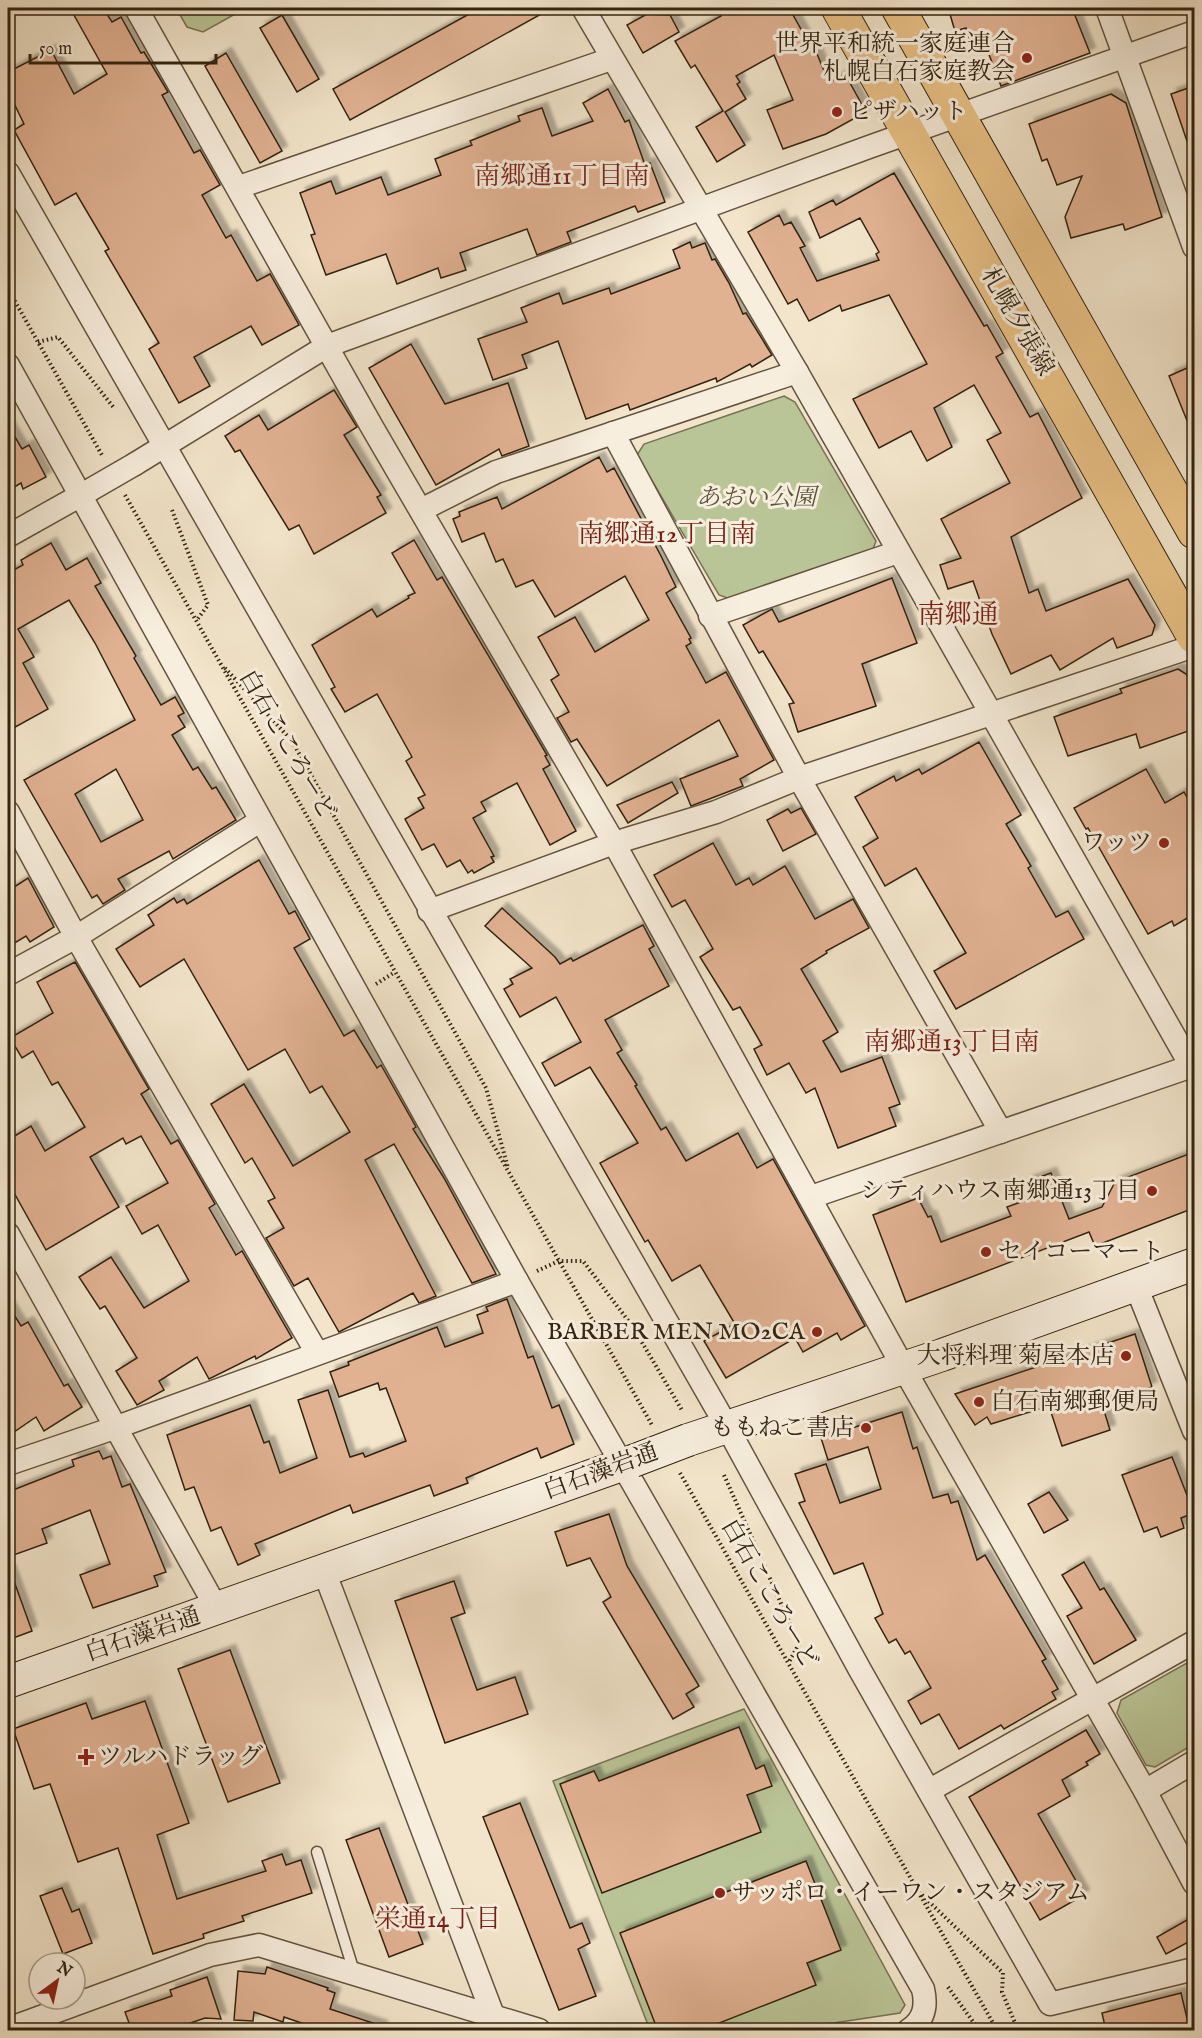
<svg xmlns="http://www.w3.org/2000/svg" width="1202" height="2038" viewBox="0 0 1202 2038" font-family="'IM FELL English','Noto Serif JP',serif">
<style>
.green{fill:#bac597;stroke:#767454;stroke-width:1.5}
.building{fill:#e1b292;stroke:#332411;stroke-width:1.5;fill-rule:evenodd;filter:url(#shadow)}
.lines{fill:none;stroke-linecap:round;stroke-linejoin:round}
.lane-casing{stroke:#635440;stroke-width:13}
.street-casing{stroke:#635440;stroke-width:25}
.secondary-casing{stroke:#332411;stroke-width:34}
.primary-casing{stroke:#332411;stroke-width:35}
.path{stroke:#332411;stroke-width:4;stroke-dasharray:1.5 3;stroke-linecap:butt}
.lane{stroke:#f7eedd;stroke-width:10}
.street{stroke:#f7eedd;stroke-width:22}
.secondary{stroke:#f7eedd;stroke-width:32}
.primary{stroke:#e9c286;stroke-width:33}
.street-bridge-casing{stroke:#635440;stroke-width:25;stroke-linecap:butt}
.secondary-bridge-casing{stroke:#332411;stroke-width:34;stroke-linecap:butt}
.street-bridge{stroke:#f7eedd;stroke-width:22}
.secondary-bridge{stroke:#f7eedd;stroke-width:32}
.poi-dot{fill:#8f2418;stroke:#f7eedd;stroke-width:2}
.labels{text-anchor:middle;dominant-baseline:central;stroke-width:6;stroke-linejoin:round;paint-order:stroke}
.poi-label{font-size:24px;fill:#332411;stroke:#f7eedd;text-anchor:end}
.street-label{font-size:24px;fill:#332411;stroke:#f7eedd}
.park-label{font-size:24px;font-style:italic;fill:#5c5439;stroke:#f7eedd}
.neighbourhood-label{font-size:26px;fill:#7a1f14;stroke:#f7eedd}
.quarter-label{font-size:27px;fill:#7a1f14;stroke:#f7eedd}
</style>
<defs>
<filter id="shadow"><feDropShadow dx="5.5" dy="-5.5" stdDeviation="1.5" flood-color="#0004"/></filter>
</defs>
<rect width="100%" height="100%" fill="#f2e5cb"/>
<filter id="stains"><feTurbulence type="fractalNoise" baseFrequency=".00333" numOctaves="4"/><feColorMatrix values="0 0 0 0 .2 0 0 0 0 .09 0 0 0 0 .02 0 0 0 .5 -.17"/></filter>
<radialGradient id="worn" r=".72"><stop offset=".6" stop-color="#630" stop-opacity="0"/><stop offset="1" stop-color="#630" stop-opacity=".3"/></radialGradient>
<g class="green">
<path d="M176,8h70l-43,24 -16,-5z"/>
<path d="M784,396l11,6 81,139 -3,8 -143,50 -11,-4 -82,-140 7,-11z"/>
<path d="M1194,1659v85l-39,23 -9,-2 -29,-52 4,-13z"/>
<path d="M744,1709l161,296 -5,8 -113,17h-137l-97,-249z"/>
</g>
<g class="building">
<path d="M70,8h33l9,14 9,-5 20,36 3,-1 24,40 -6,3 32,58 6,-3 20,35 -18,10 24,43 5,-3 26,46 13,-7 29,51 -37,20 -11,-19 -57,31 16,29 -31,17 -30,-54 10,-6 -54,-92 4,-2 -33,-56 -21,12 -41,-75 10,-6 -16,-33v-19l43,-22 23,44 33,-20z"/>
<path d="M480,8h72l-202,112 -17,-31z"/>
<path d="M716,8h73l21,37 3,-1 16,39 16,-9 21,38 -40,22 -43,15 -16,-39 26,-10 -19,-45 -38,21 4,6 -3,2 9,15 -21,13 20,33 -28,17 -21,-35 27,-16 -28,-46 -4,3 -16,-27 46,-25z"/>
<path d="M960,8h112l18,45 -89,33 -19,-50 -13,4 -3,-12 -11,3 -6,-20z"/>
<path d="M647,14l23,1 9,17 -36,21 -16,-28z"/>
<path d="M282,15l37,64 -22,13 -37,-64z"/>
<path d="M226,53l56,98 -22,12 -55,-97z"/>
<path d="M1194,86v66l-3,1 -20,-59z"/>
<path d="M608,89l17,33 4,-2 16,45 5,-2 15,39 -27,10 -3,-6 -68,26 4,10 -34,13 -10,-26 -67,24 6,17 -25,8 -3,-10 -41,16 -11,-30 -60,21 -15,-40 4,-1 -15,-41 31,-12 5,13 45,-17 7,18 53,-20 -6,-16 37,-14 -2,-4 50,-20 -2,-5 24,-8 10,28 41,-15 -10,-18z"/>
<path d="M1111,94l15,9 36,114 -37,13 -2,-6 -52,14 -6,-21 17,-41 -25,9 -10,-26 -5,2 -13,-37z"/>
<path d="M894,173l90,153 3,-1 16,28 -7,4 34,60 8,-4 44,85 -71,39 18,56 9,-4 8,22 82,-32 27,46 -3,10 -35,13 -4,-10 -53,32 -9,-15 -40,19 -19,-40 -19,-53 -25,8 -8,-24 21,-7 -20,-39 69,-36 -23,-43 14,-7 -27,-48 -40,23 18,39 -25,14 -16,-30 -32,17 -26,-49 74,-35 -38,-69 -47,16 -2,-6 -31,16 -12,-22 -9,5 -40,-72 31,-17 5,10 7,-3 14,24 -5,2 17,33 62,-21 -3,-6 3,-2 -19,-34 -40,20 -11,-26 24,-12 3,5z"/>
<path d="M690,242l2,6 13,-5 7,17 3,-1 14,24 14,31 3,-1 26,42 -20,12 -2,-3 -33,18 -1,-4 -86,32 -2,-6 -42,15 -28,-78 -36,14 5,13 -34,12 -15,-41 49,-17 -6,-14 38,-15 4,11 46,-16 2,6 69,-26 -7,-18z"/>
<path d="M411,344l34,60 63,-21 21,63 -27,10 -3,-7 -63,36 -67,-117z"/>
<path d="M1194,365v73l-25,-62z"/>
<path d="M334,390l23,37 -13,8 37,60 -4,2 9,16 -72,41 -15,-29 -10,5 -49,-80 -5,2 -10,-16 34,-21 9,15z"/>
<path d="M8,425l14,24 7,-4 17,32 -23,12 -2,-6 -13,8z"/>
<path d="M599,457l8,15 7,-4 47,88 15,31 -10,6 25,45 -2,1 2,4 -5,3 20,37 20,-11 48,88 -34,19 3,7 -52,20 -11,-27 58,-23 -19,-36 -112,66 -30,-47 -6,3 -14,-24 12,-6 -18,-32 8,-5 -21,-38 37,-20 20,35 54,-32 -24,-44 -70,41 -22,-37 -17,7 -13,-28 -7,3 -12,-29 -22,9 -9,-23 7,-3 -1,-4 38,-15 5,12z"/>
<path d="M414,540l23,40 5,-3 105,178 -2,1 5,9 -7,4 33,62 -26,14 -33,-62 -36,19 5,9 -13,7 21,38 -3,1 3,5 -20,11 -2,-3 -4,3 -8,-13 -13,7 -13,-23 -12,6 -17,-31 19,-11 -6,-10 7,-3 -19,-34 6,-4 -35,-63 -32,18 -14,-23 4,-2 -23,-42 60,-36 5,8 32,-19 -1,-2 7,-3 -23,-40z"/>
<path d="M51,543l15,27 21,-12 14,25 -6,3 41,70 -2,2 27,47 14,-8 9,16 -6,3 7,11 -13,8 21,35 5,-3 14,22 4,-2 20,33 -63,39 -4,-8 -51,28 7,11 -22,14 -6,-9 -5,3 -68,-118 111,-60 -40,-77 -26,-43 -51,29 16,28 -11,6 25,46 -40,22v-158l15,-8 -2,-5zM116,769l27,51 -42,22 -26,-48z"/>
<path d="M892,578l25,65 -55,21 14,42 -78,26 -9,-28 5,-1 -31,-52 -4,2 -16,-28 29,-16 7,13z"/>
<path d="M1178,669l8,5 8,15v40l-54,19 -4,-14 -68,22 -14,-39 68,-24 -2,-4z"/>
<path d="M979,742l42,73 -15,9 25,42 -3,2 28,49 12,-6 16,28 -128,70 -22,-38 32,-18 -50,-85 -31,18 -22,-39 15,-9 -23,-41 39,-21 2,5 23,-12 3,5z"/>
<path d="M1146,769l19,34 19,-11 10,18v104l-20,12 -2,-5 -24,13 -60,-106 -2,1 -12,-21z"/>
<path d="M672,782l6,11 -50,30 -11,-18z"/>
<path d="M801,808l15,26 -33,17 -16,-31 21,-11 3,4z"/>
<path d="M713,843l23,42 13,-7 4,7 32,-19 30,53 38,-20 16,29 -43,23 1,2 -26,16 37,63 -15,9 18,31 41,-15 18,47 -11,4 7,18 -58,22 -23,-60 -9,5 -17,-30 -22,12 -13,-26 8,-4 -22,-38 -7,3 -33,-53 13,-8 -28,-49 -13,7 -18,-32z"/>
<path d="M259,860l30,54 6,-3 15,28 -16,9 50,88 10,-6 23,38 4,-3 35,62 -3,2 31,49 52,96 -24,9 -78,-139 -29,16 71,136 -17,7 -6,-10 -74,39 -31,-54 -14,8 -28,-48 18,-10 -16,-27 7,-3 -23,-40 -7,5 -34,-59 33,-20 49,82 57,-34 -28,-46 -12,7 -25,-44 -37,21 -64,-111 -44,28 -24,-38 38,-24 -6,-10 26,-17 3,5 7,-4 3,5z"/>
<path d="M28,878l26,49 -24,15 -4,-6 -18,11v-56z"/>
<path d="M502,908l53,49 5,7 11,-6 2,3 70,-36 11,21 -5,3 20,37 -64,34 17,30 -5,3 20,32 -2,1 26,44 5,-3 20,34 52,-28 19,35 16,-9 92,167 -24,14 -4,-7 -34,19 -8,-14 -69,40 -22,-37 31,-17 -35,-59 -28,16 -24,-41 -3,2 -45,-79 38,-20 -48,-76 -35,19 -13,-23 39,-21 -25,-45 -36,20 -16,-28 9,-5 -3,-5 22,-11 -47,-42z"/>
<path d="M75,962l74,127 -8,5 30,50 7,-4 37,64 -6,4 27,47 6,-4 50,87 -36,21 -1,-3 -46,23 -12,-22 -38,24 5,9 -27,15 -21,-34 21,-13 -32,-52 -5,3 -21,-32 32,-20 33,51 45,-27 -31,-56 -16,9 -16,-28 42,-23 -27,-47 -15,8 -3,-6 -33,19 29,50 -73,43 -38,-68v-42l23,-14 14,25 40,-24 -27,-45 -6,3 -19,-34 -11,7 -12,-20 43,-25 -16,-31z"/>
<path d="M1194,1152v56l-99,38 -6,-14 -183,70 -33,-87 45,-17 10,19 3,-1 10,26 70,-26 -4,-9 25,-9 -6,-16 25,-9 18,46 33,-12 13,-25z"/>
<path d="M507,1299l21,59 5,-2 19,52 7,-3 15,39 -33,14 -4,-10 -71,30 2,5 -34,13 -4,-11 -77,28 -3,-8 -95,39 5,11 -22,10 -17,-38 -10,4 -17,-44 -9,3 -18,-55 83,-30 14,38 5,-2 11,32 37,-15 -19,-58 30,-10 22,67 13,-4 2,4 41,-16 -20,-53 -6,2 -2,-7 -39,14 -9,-25 19,-7 -1,-3 89,-35 8,20 38,-14 -6,-18 11,-4 -2,-4z"/>
<path d="M8,1305l13,21 7,-4 36,64 4,-2 14,23 -38,24 -8,-14 -28,19z"/>
<path d="M1135,1334l17,53 -50,17 8,26 -48,16 -13,-40 -58,18 -4,-7 -12,8 -20,-31z"/>
<path d="M902,1412l11,37 4,-2 16,51 15,-4 3,9 7,-2 19,59 8,-5 61,104 -4,2 16,28 -6,3 4,7 -52,30 -3,-4 -42,24 -20,-35 -18,10 -13,-23 23,-13 -21,-37 -5,3 -9,-15 -7,4 -14,-25 8,-4 -20,-51 -29,11 -35,-71 6,-2 -10,-27 31,-10 14,39 41,-14 -13,-42 -40,13 -7,-22z"/>
<path d="M99,1451l4,8 8,-3 11,31 8,-3 36,88 -12,4 4,10 -65,22 -13,-33 30,-11 -20,-54 -48,19 5,14 -39,14v-65l66,-26 -2,-6z"/>
<path d="M1172,1457l22,56 -13,5 3,10 -23,9 -4,-10 -13,5 -22,-57z"/>
<path d="M1049,1492l19,28 -24,13 -16,-29z"/>
<path d="M609,1514l18,52 72,120 -13,8 8,13 -21,12 -70,-117 8,-5 -21,-39 -23,8 -12,-34z"/>
<path d="M1084,1562l16,28 4,-2 32,52 -42,24 -27,-48 15,-8 -20,-33z"/>
<path d="M8,1570h2l22,61 -24,9z"/>
<path d="M454,1581l11,32 -14,5 26,72 38,-13 13,37 -83,29 -50,-142z"/>
<path d="M230,1650l50,133 -52,19 -50,-133z"/>
<path d="M145,1701l44,122 -32,12 20,64 89,-28 -4,-10 20,-7 4,11 15,-5 11,33 -70,23 2,5 -41,13 1,4 -51,16 -35,-106 -40,14 -28,-78 -16,5 -21,-60 73,-26 6,16z"/>
<path d="M739,1727l17,42 8,-4 8,21 -25,9 14,37 -159,61 -42,-109 34,-13 5,10z"/>
<path d="M1086,1730l14,24 -14,8 2,3 -26,15 8,16 -32,18 46,81 -44,25 -71,-123z"/>
<path d="M520,1803l50,125 12,-5 8,20 -12,6 18,47 -37,14 -76,-193z"/>
<path d="M379,1828l44,116 -34,13 -43,-117z"/>
<path d="M806,1861l35,89 -34,13 9,22 -117,46h-41l-38,-98z"/>
<path d="M62,1888l10,24 7,-3 13,34 -29,11 -23,-58z"/>
<path d="M1194,1916v23l-28,15 -9,-17z"/>
<path d="M267,1967l61,21 -1,2 8,3 -5,16 52,17v5h-57l-41,-14 -1,5 -29,-10 -1,9 -19,-1 4,-49 27,3z"/>
<path d="M207,1977l14,42 -16,-1 -38,13h-35l-7,-19 47,-16 -2,-6z"/>
<path d="M1181,1993l9,38h-84l-4,-18z"/>
</g>
<g class="lines">
<g class="lane-casing">
<path id="lane" d="M317,1852l38,123"/>
</g>
<g class="street-casing">
<g id="street">
<path d="M136,8l236,419 242,416 289,524 242,424 49,92"/>
<path d="M583,8l214,364 397,699"/>
<path d="M1107,8l87,239"/>
<path d="M8,173l718,1252 134,245 190,334 144,-35"/>
<path d="M239,187l372,-128"/>
<path d="M8,365l509,916 406,708c4,17 1,31 -14,41"/>
<path d="M613,433l186,345 202,354"/>
<path d="M135,464l192,-118 542,-199 325,-115"/>
<path d="M421,510l75,-38 301,-100"/>
<path d="M8,536l82,-46"/>
<path d="M710,616l188,-64"/>
<path d="M8,812l68,125 241,416"/>
<path d="M429,911l185,-68 102,-31 83,-34 395,-132"/>
<path d="M8,974l68,-37 184,-116"/>
<path d="M811,1197l381,-131"/>
<path d="M8,1234l209,375"/>
<path d="M1136,1286l58,145"/>
<path d="M8,1464l109,-37 400,-146"/>
<path d="M324,1571l170,447"/>
<path d="M930,1790l264,-148"/>
<path d="M1145,1791l49,-29"/>
<path d="M8,2029l202,-74 49,-10 280,85"/>
</g>
</g>
<g class="secondary-casing">
<g id="secondary">
<path d="M688,1440l254,-85 252,-91"/>
<path d="M8,1682l625,-221"/>
</g>
</g>
<g class="primary-casing">
<g id="primary">
<path d="M838,8l356,629"/>
<path d="M898,8l296,524"/>
</g>
</g>
<g class="path">
<path d="M8,249l4,44"/>
<path d="M8,289l95,168"/>
<path d="M38,342l20,-5 56,71"/>
<path d="M125,495l527,930"/>
<path d="M172,510l36,95 -12,16"/>
<path d="M225,668l67,73 194,347 22,80"/>
<path d="M376,984l19,-12"/>
<path d="M537,1271l22,-10h24l50,66 50,85"/>
<path d="M680,1473l317,557"/>
<path d="M724,1475l75,169 -10,18"/>
<path d="M922,1895l81,78"/>
<path d="M1003,1973l-1,19 16,38"/>
<path d="M948,1987l31,43"/>
</g>
<use href="#lane" class="lane"/>
<use href="#street" class="street"/>
<use href="#secondary" class="secondary"/>
<use href="#primary" class="primary"/>
<g class="street-bridge-casing">
<path id="street-bridge" d="M90,490l45,-26"/>
</g>
<g class="secondary-bridge-casing">
<path id="secondary-bridge" d="M633,1461l55,-21"/>
</g>
<use href="#street-bridge" class="street-bridge"/>
<use href="#secondary-bridge" class="secondary-bridge"/>
</g>
<g class="poi-dot">
<circle cx="1027" cy="58" r="6"/>
<circle cx="837" cy="112" r="6"/>
<circle cx="1164" cy="843" r="6"/>
<circle cx="1152" cy="1191" r="6"/>
<circle cx="986" cy="1252" r="6"/>
<circle cx="817" cy="1332" r="6"/>
<circle cx="1126" cy="1356" r="6"/>
<circle cx="979" cy="1402" r="6"/>
<circle cx="866" cy="1428" r="6"/>
<path d="M83 1748h6v6h6v6h-6v6h-6v-6h-6v-6h6z"/>
<circle cx="720" cy="1893" r="6"/>
</g>
<g class="labels">
<g class="poi-label">
<text x="1015" y="44">世界平和統一家庭連合<tspan x="1015" dy="28">札幌白石家庭教会</tspan></text>
<text x="849" y="112" text-anchor="start">ピザハット</text>
<text x="1152" y="843">ワッツ</text>
<text x="1140" y="1191">シティハウス南郷通13丁目</text>
<text x="998" y="1252" text-anchor="start">セイコーマート</text>
<text x="805" y="1332">BARBER MEN MO2CA</text>
<text x="1114" y="1356">大将料理 菊屋本店</text>
<text x="991" y="1402" text-anchor="start">白石南郷郵便局</text>
<text x="854" y="1428">ももねこ書店</text>
<text x="98" y="1757" text-anchor="start">ツルハドラッグ</text>
<text x="732" y="1893" text-anchor="start">サッポロ・イーワン・スタジアム</text>
</g>
<g class="street-label">
<text transform="translate(1017 322) rotate(60)">札幌夕張線</text>
<text transform="translate(287 745) rotate(60)">白石こころーど</text>
<text transform="translate(601 1472) rotate(-20)">白石藻岩通</text>
<text transform="translate(769 1594) rotate(60)">白石こころーど</text>
<text transform="translate(143 1635) rotate(-19)">白石藻岩通</text>
</g>
<g class="park-label">
<text x="756" y="498">あおい公園</text>
</g>
<g class="neighbourhood-label">
<text x="562" y="176">南郷通11丁目南</text>
<text x="667" y="534">南郷通12丁目南</text>
<text x="952" y="1042">南郷通13丁目南</text>
<text x="438" y="1919">栄通14丁目</text>
</g>
<g class="quarter-label">
<text x="958" y="616">南郷通</text>
</g>
</g>
<rect width="1202" height="2038" fill="none" stroke="#f2e5cb" stroke-width="30"/>
<rect x="9" y="9" width="1184" height="2020" fill="none" stroke="#332411" stroke-width="3"/>
<rect x="15" y="15" width="1172" height="2008" fill="none" stroke="#332411" stroke-width="1.5"/>
<g transform="translate(57 1981) rotate(33)"><circle r="28" fill="#f7eedd" stroke="#a99d8b" stroke-width="1.5"/>
<path d="M0-4.5L10 22L0 15L-10 22Z" fill="#8f2418"/>
<text y="-9" font-size="16" font-weight="bold" text-anchor="middle" fill="#332411">N</text>
</g>
<path d="M30 54v9h186v-9" fill="none" stroke="#332411" stroke-width="3"/>
<text x="39" y="54" font-size="18" fill="#332411" stroke="#f7eedd" stroke-width="4.5" paint-order="stroke">50 m</text>
<rect width="100%" height="100%" filter="url(#stains)"/>
<rect width="100%" height="100%" fill="url(#worn)"/>
</svg>
